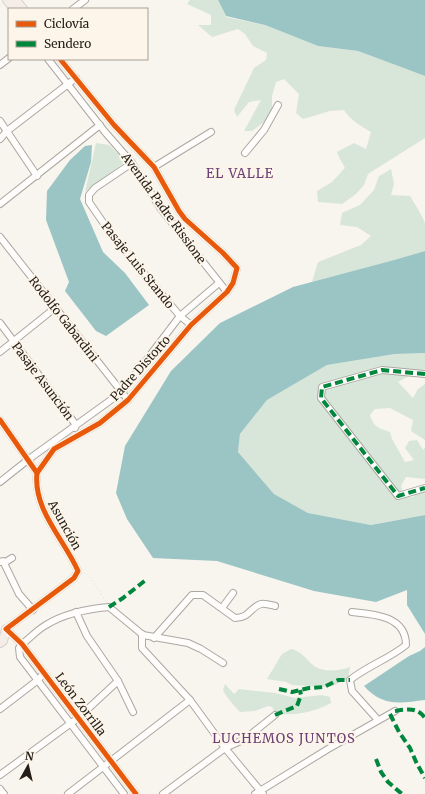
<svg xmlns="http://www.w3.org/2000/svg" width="425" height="794" viewBox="0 0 425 794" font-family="Merriweather,serif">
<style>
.green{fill:#d8e6da}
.water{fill:#9bc5c4}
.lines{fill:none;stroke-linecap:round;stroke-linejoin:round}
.minor-casing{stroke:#aca8a2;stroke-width:8}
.major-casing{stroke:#d5d2cf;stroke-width:10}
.path{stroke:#e2e0de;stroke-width:1;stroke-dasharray:1 3;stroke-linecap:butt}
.minor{stroke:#fefdfc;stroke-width:6}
.major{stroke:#f4ede8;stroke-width:8}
.quiet{stroke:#00873e;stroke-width:4;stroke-dasharray:8 4;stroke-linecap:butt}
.cycleway-casing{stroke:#fdf5e9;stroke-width:8}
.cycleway{stroke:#e8590c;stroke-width:5}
.labels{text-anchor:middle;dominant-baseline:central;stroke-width:4;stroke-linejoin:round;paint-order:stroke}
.street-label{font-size:12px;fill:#231e17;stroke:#fdf5e9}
.neighbourhood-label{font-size:13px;letter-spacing:1px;fill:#6c4076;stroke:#fdf5e9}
</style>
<rect width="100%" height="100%" fill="#f8f4ee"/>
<g class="green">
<path d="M190,0h28l8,17 39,8 53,21 40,5 67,25v62l-57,36 -4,11 -8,9 -14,10 -24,-2 -1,-11 15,-9 13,-14 -6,-11 -2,-5 17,-9 12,6 5,-17c-10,-6 -21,-12 -27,-22l-14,1 -27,8 -7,-6 3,-19 -15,-15 -8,3 -4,14v16l-8,10 -12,9h-8l17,-31 -12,2 -12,15 -3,-7 20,-42 12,-8 1,-7 -14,-7 -8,-12 -7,-5 -26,8 -14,-12h13v-10l-24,-11z"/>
<path d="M96,143l13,2 17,16 -41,31z"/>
<path d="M391,169l3,15 -3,11 19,1c4,7 14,22 15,28 0,9 0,18 0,27l-31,9 -82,22 6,-20 43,-17 10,-9 -14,-9 -17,-2 2,-12 18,-8 14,-15 5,-14z"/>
<path d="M425,353v16l-9,3 -18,10 15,16 5,-9 7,-5v56l-14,-9 2,-11 -23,-12 -15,1 -5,6c4,13 9,13 20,17l2,7 13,23 9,-2 -9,-12 4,-7 8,-1 6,10 2,-2v31l-19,-2 -5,9 3,11h9l4,-10 8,-2v30l-54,10 -63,-12 -34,-19 -36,-42 2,-18 27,-34 60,-35 68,-11z"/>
<path d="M291,649c10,2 15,10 22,16 10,8 25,6 37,2l-2,12 -16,7 -8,1 -32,-2 -6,-3 -19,-3 15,-25z"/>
<path d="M225,684l9,10 5,-5 36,4 20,5 27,-3 8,2 1,6c-18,10 -35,12 -55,11l-4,-7 -4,-1 -13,5 -15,1c-6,-7 -13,-13 -17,-22z"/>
</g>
<g class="water">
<path d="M218,0h207v76l-67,-25 -40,-5 -53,-21 -39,-9z"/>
<path d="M92,145l-1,17 -11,37 23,53 22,21 24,32 -43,31 -10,-5 -31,-40 4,-9 -23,-62 1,-29 23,-31 15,-14z"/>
<path d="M425,251v102l-30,1 -68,11 -60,35 -27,34 -2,18 36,42 34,19 63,12 54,-10v119l-18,-29v-15l-31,12 -62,-11 -97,-30 -64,-3 -26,-39 -11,-26 9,-47 46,-75 49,-48 73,-36 101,-27z"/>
<path d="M425,647v53c-25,3 -42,7 -61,-14l45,-30 11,-5z"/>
</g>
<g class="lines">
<g class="minor-casing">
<g id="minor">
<path d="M73,9l12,-9"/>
<path d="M48,59l57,73 27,31 29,46 66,83"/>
<path d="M0,65l9,-7"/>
<path d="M0,121l37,55"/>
<path d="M0,139l7,-8 69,-53"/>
<path d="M245,153l19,-23 14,-25"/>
<path d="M132,163l-37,25 -6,7v7l22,32 69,82 11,9"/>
<path d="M154,167l57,-35"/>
<path d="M0,204l100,-79"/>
<path d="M0,237l128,163"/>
<path d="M0,323l76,102 -1,3"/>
<path d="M0,352l55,-44"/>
<path d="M425,374l-43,-4 -60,17 -1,11 77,98 27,-8"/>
<path d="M0,420l37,53c-4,37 27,66 41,98l-4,7 -68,51 16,15 22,29 92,121"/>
<path d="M37,473l17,-24 46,-26 28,-23 63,-75 36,-33 6,-9 4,-15 -14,-15 -38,-34 -6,-8 -25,-44 -40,-42 -54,-66"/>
<path d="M0,482l29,-23 93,-67 58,-76 39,-33"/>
<path d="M0,562l3,-1 16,33 14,16"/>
<path d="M4,563l8,-5"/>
<path d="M222,608l11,-15"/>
<path d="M76,612l11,24 31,45 15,31"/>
<path d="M352,612c22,2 54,4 54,33 -17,14 -39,21 -56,35l2,11 26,29"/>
<path d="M142,634v14l48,52 35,48 38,46"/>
<path d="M154,638l38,-43h11l32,23c15,0 15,-11 26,-14 4,-1 10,1 14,2"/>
<path d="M0,709l38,-29 6,-7"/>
<path d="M0,775l78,-57 40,-37"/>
<path d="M0,789l4,5"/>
<path d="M68,794l122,-94"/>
<path d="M124,794l-104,-137 -1,-9 3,-4c8,-6 15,-14 24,-19 19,-12 41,-16 63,-18l34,28 45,8 13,6 22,14"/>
<path d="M163,794l62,-46 20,-9 30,-24"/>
<path d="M255,794l73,-45 67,-38"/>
</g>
</g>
<g class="major-casing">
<g id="major">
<path d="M7,0l7,9"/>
<path d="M16,0l7,9"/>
<path d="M0,643l3,-2 3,-12"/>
</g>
</g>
<path class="path" d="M84,573h3l19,28"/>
<use href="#minor" class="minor"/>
<use href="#major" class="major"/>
<g class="quiet">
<path d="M425,374l-43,-4 -60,17 -1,11 77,98 27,-8"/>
<path d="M109,607l14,-9 24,-19"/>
<path d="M279,689l13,3 17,-4 15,-1 14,-7h12"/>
<path d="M395,711c13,-2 22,-4 30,7"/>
<path d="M390,714l9,18 11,16 7,16 8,14"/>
<path d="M275,715l22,-9 4,-11 -1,-5"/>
<path d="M376,759l5,13 7,10 14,12"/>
</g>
<g class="cycleway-casing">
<g id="cycleway">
<path d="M0,420l37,53c-4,37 27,66 41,98l-4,7 -68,51 16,15 22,29 92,121"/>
<path d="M37,473l17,-24 46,-26 28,-23 63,-75 36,-33 6,-9 4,-15 -14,-15 -38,-34 -6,-8 -25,-44 -40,-42 -54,-66"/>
</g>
</g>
<use href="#cycleway" class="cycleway"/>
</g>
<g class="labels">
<g class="street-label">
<text transform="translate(164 208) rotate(54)">Avenida Padre Rissione</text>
<text transform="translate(138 265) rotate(51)">Pasaje Luis Stando</text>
<text transform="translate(64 319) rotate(52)">Rodolfo Gabardini</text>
<text transform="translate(140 368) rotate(-48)">Padre Distorto</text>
<text transform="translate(43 381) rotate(53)">Pasaje Asunción</text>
<text transform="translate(65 525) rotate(61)">Asunción</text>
<text transform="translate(81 704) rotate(53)">León Zorrilla</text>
</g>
<g class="neighbourhood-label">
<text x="240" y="173">EL VALLE</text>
<text x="284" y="738">LUCHEMOS JUNTOS</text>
</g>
</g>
<rect x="8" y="8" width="140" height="52" fill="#fdf5e9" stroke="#a69f95"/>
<rect x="16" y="21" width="20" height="6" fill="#e8590c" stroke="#a69f95"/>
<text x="44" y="28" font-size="12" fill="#231e17">Ciclovía</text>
<rect x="16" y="41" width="20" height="6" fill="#00873e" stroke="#a69f95"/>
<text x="44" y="48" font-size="12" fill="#231e17">Sendero</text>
<g transform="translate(28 766) rotate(8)" stroke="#fdf5e9" stroke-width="3" paint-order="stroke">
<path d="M0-3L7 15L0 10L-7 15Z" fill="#231e17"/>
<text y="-6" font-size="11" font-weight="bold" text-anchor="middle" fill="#231e17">N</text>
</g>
</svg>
